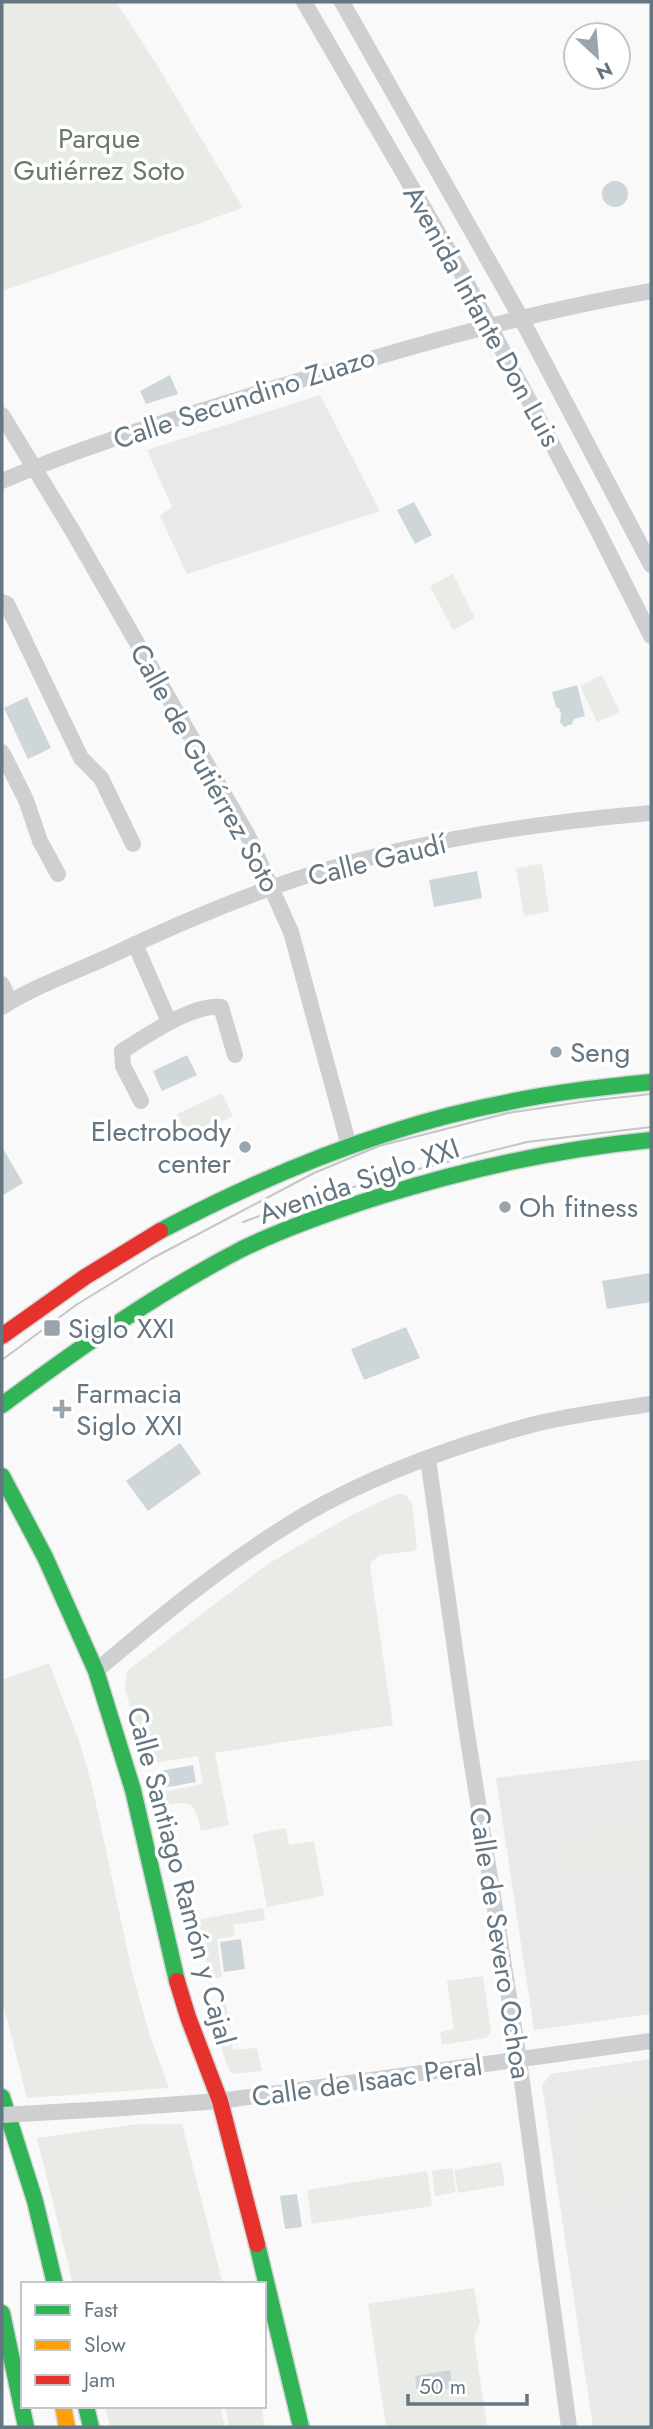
<svg xmlns="http://www.w3.org/2000/svg" width="653" height="2429" viewBox="0 0 653 2429" font-family="Jost,sans-serif">
<style>
.built{fill:#e8e9e9}
.green{fill:#e8ebe6}
.water{fill:#ced6d9}
.lines{fill:none;stroke-linecap:round;stroke-linejoin:round}
.fast-casing{stroke:#d5d6d7;stroke-width:19}
.slow-casing{stroke:#d5d6d7;stroke-width:19}
.jam-casing{stroke:#d5d6d7;stroke-width:19}
.street{stroke:#cecfd0;stroke-width:16}
.fast{stroke:#30b455;stroke-width:16}
.slow{stroke:#ff9f0a;stroke-width:16}
.jam{stroke:#e5322d;stroke-width:16}
.tram{stroke:#c3c5c6;stroke-width:2}
.street-bridge{stroke:#cecfd0;stroke-width:16}
.poi-dot{fill:#99a4ac;stroke:#fff;stroke-width:2.5}
.labels{text-anchor:middle;dominant-baseline:central;stroke-width:7;stroke-linejoin:round;paint-order:stroke}
.park-label{font-size:28px;fill:#687a64;stroke:#fff}
.street-label{font-size:28px;fill:#657683;stroke:#fff}
.poi-label{font-size:28px;fill:#657683;stroke:#fff;text-anchor:start}
</style>
<rect width="100%" height="100%" fill="#f9f9f9"/>
<g class="built">
<path d="M320,395l60,116 -193,63 -27,-58 12,-9 -25,-57z"/>
<path d="M651,1759v255l-117,16 -38,-252z"/>
<path d="M651,2059v368h-58l-51,-342 9,-11z"/>
</g>
<g class="green">
<path d="M2,2h114l39,60 88,146 -241,83z"/>
<path d="M453,574l22,44 -22,12 -23,-44z"/>
<path d="M602,675l18,37 -23,10 -17,-36z"/>
<path d="M542,864l7,48 -25,4 -8,-48z"/>
<path d="M222,1093l11,23 -45,22 -11,-24z"/>
<path d="M397,1494l9,1 6,9 5,44 -3,3 -34,4 -9,7 -1,4 23,159 -178,28 14,72 -28,6c-6,-31 -11,-31 -40,-25l-3,-13 45,-9 -5,-28 -50,8 -23,-74 2,-19 141,-107 82,-48z"/>
<path d="M49,1663l31,81 12,41 40,187 18,64 19,52 -142,10 -25,-98v-320z"/>
<path d="M651,1824v47l-83,11 -6,-48z"/>
<path d="M286,1828l3,17 25,-4 10,55 -57,11 -14,-73z"/>
<path d="M263,1908l2,12 -32,5 2,11 -18,3 5,38 -10,2 -7,-21 -14,-6 -7,-30z"/>
<path d="M483,1976l8,55 -5,7 -44,7 -2,-13 14,-3 -7,-48z"/>
<path d="M226,2003l7,47 24,-2 5,23 -30,3 -4,-7 -22,-63z"/>
<path d="M651,2093v103l-67,11 -15,-102z"/>
<path d="M138,2124h44l41,160h-150l-36,-146z"/>
<path d="M501,2162l4,23 -47,8 -4,-23z"/>
<path d="M452,2168l4,24 -21,4 -3,-25z"/>
<path d="M427,2171l5,35 -120,18 -5,-34z"/>
<path d="M474,2288l6,35 -6,14 13,90h-101l-18,-123z"/>
<path d="M105,2406h115l5,21h-115z"/>
<path d="M228,2406h33l4,21h-36l-3,-17z"/>
</g>
<g class="water">
<circle cx="615" cy="194" r="13"/>
<path d="M170,375l8,19 -32,10 -6,-13z"/>
<path d="M414,502l18,33 -17,9 -18,-34z"/>
<path d="M577,685l8,31 -11,3 -2,5 -8,3 -4,-5 1,-8 -2,-6 -3,-1 -4,-15z"/>
<path d="M27,697l24,51 -23,11 -24,-51z"/>
<path d="M477,871l5,27 -48,9 -5,-27z"/>
<path d="M187,1055l10,20 -35,16 -9,-20z"/>
<path d="M2,1147l21,36 -21,13z"/>
<path d="M650,1273l1,29 -44,7 -5,-28z"/>
<path d="M406,1327l14,31 -56,22 -13,-31z"/>
<path d="M180,1443l21,30 -53,38 -22,-30z"/>
<path d="M193,1765l3,17 -33,6 -3,-17z"/>
<path d="M241,1939l4,30 -21,3 -4,-30z"/>
<path d="M297,2194l5,33 -17,2 -5,-33z"/>
<path d="M450,2370l2,18 -35,5 -2,-17z"/>
</g>
<g class="lines">
<g class="fast-casing">
<g id="fast">
<path d="M160,1231c110,-58 226,-106 349,-129 47,-10 94,-15 142,-20"/>
<path d="M2,1405c77,-57 155,-112 240,-156 45,-22 92,-38 139,-53 89,-28 178,-47 270,-56"/>
<path d="M2,1476l43,81 51,114 37,119 44,191"/>
<path d="M2,2097l33,104 20,83"/>
<path d="M257,2244l44,183"/>
<path d="M2,2313l24,114"/>
<path d="M86,2406l5,21"/>
</g>
</g>
<g class="slow-casing">
<path id="slow" d="M63,2406l4,21"/>
</g>
<g class="jam-casing">
<g id="jam">
<path d="M2,1336l83,-59 75,-46"/>
<path d="M177,1981l11,36 32,84 37,143"/>
</g>
</g>
<g class="street">
<path d="M304,2l157,270 137,259 53,105"/>
<path d="M342,2l179,316 130,247"/>
<path d="M2,415l70,115 176,306 43,96 58,214"/>
<path d="M2,481c84,-36 173,-62 260,-89 128,-40 257,-78 389,-101"/>
<path d="M2,602l5,2 74,154 20,20 32,66"/>
<path d="M2,752l24,48 14,41 18,33"/>
<path d="M135,944l34,78"/>
<path d="M2,984l8,18"/>
<path d="M2,1007c33,-21 73,-35 110,-52 52,-25 106,-48 161,-68 121,-43 250,-63 378,-74"/>
<path d="M141,1101l-18,-35 -1,-15c25,-15 69,-47 99,-44l14,48"/>
<path d="M428,1459l38,268 53,333 50,367"/>
<path d="M96,1671c66,-56 133,-111 208,-156 69,-40 150,-69 227,-90 39,-10 80,-15 120,-21"/>
<path d="M124,2108l96,-7 431,-60"/>
</g>
<use href="#fast" class="fast"/>
<use href="#slow" class="slow"/>
<use href="#jam" class="jam"/>
<g class="tram">
<path d="M243,1222l44,-16 112,-32 128,-32 124,-15"/>
<path d="M2,1360l74,-55 75,-46 163,-86 65,-27 129,-33 79,-12 64,-7"/>
</g>
<path class="street-bridge" d="M2,2115l122,-7"/>
</g>
<g class="poi-dot">
<circle cx="556" cy="1052" r="7"/>
<circle cx="245" cy="1147" r="7"/>
<circle cx="505" cy="1207" r="7"/>
<rect x="43" y="1319" width="18" height="18" rx="3.5"/>
<path d="M58.5 1398.5h7v7h7v7h-7v7h-7v-7h-7v-7h7z"/>
</g>
<g class="labels">
<g class="park-label">
<text x="99" y="138">Parque<tspan x="99" dy="32">Gutiérrez Soto</tspan></text>
</g>
<g class="street-label">
<text transform="translate(482 316) rotate(61)">Avenida Infante Don Luis</text>
<text transform="translate(244 398) rotate(-18)">Calle Secundino Zuazo</text>
<text transform="translate(205 768) rotate(61)">Calle de Gutiérrez Soto</text>
<text transform="translate(377 860) rotate(-14)">Calle Gaudí</text>
<text transform="translate(359 1181) rotate(-19)">Avenida Siglo XXI</text>
<text transform="translate(181 1876) rotate(75)">Calle Santiago Ramón y Cajal</text>
<text transform="translate(500 1943) rotate(81)">Calle de Severo Ochoa</text>
<text transform="translate(367 2081) rotate(-8)">Calle de Isaac Peral</text>
</g>
<g class="poi-label">
<text x="570" y="1052">Seng</text>
<text x="231" y="1131" text-anchor="end">Electrobody<tspan x="231" dy="32">center</tspan></text>
<text x="519" y="1207">Oh fitness</text>
<text x="68" y="1328">Siglo XXI</text>
<text x="76" y="1393">Farmacia<tspan x="76" dy="32">Siglo XXI</tspan></text>
</g>
</g>
<rect width="653" height="2429" fill="none" stroke="#657683" stroke-width="7"/>
<rect x="21" y="2282" width="245" height="126" fill="#ffffff" stroke="#c1c8cd" stroke-width="2"/>
<rect x="35" y="2305" width="35" height="10" fill="#30b455" stroke="#c1c8cd" stroke-width="2"/>
<text x="84" y="2317" font-size="21" fill="#657683">Fast</text>
<rect x="35" y="2340" width="35" height="10" fill="#ff9f0a" stroke="#c1c8cd" stroke-width="2"/>
<text x="84" y="2352" font-size="21" fill="#657683">Slow</text>
<rect x="35" y="2375" width="35" height="10" fill="#e5322d" stroke="#c1c8cd" stroke-width="2"/>
<text x="84" y="2387" font-size="21" fill="#657683">Jam</text>
<g transform="translate(597 56) rotate(154)"><circle r="33" fill="#ffffff" stroke="#c1c8cd" stroke-width="2"/>
<path d="M0-5L12 26L0 18L-12 26Z" fill="#99a4ac"/>
<text y="-10" font-size="19" font-weight="bold" text-anchor="middle" fill="#657683">N</text>
</g>
<path d="M408 2394v10h119v-10" fill="none" stroke="#657683" stroke-width="3.5"/>
<text x="419" y="2394" font-size="21" fill="#657683" stroke="#ffffff" stroke-width="5" paint-order="stroke">50 m</text>
</svg>
